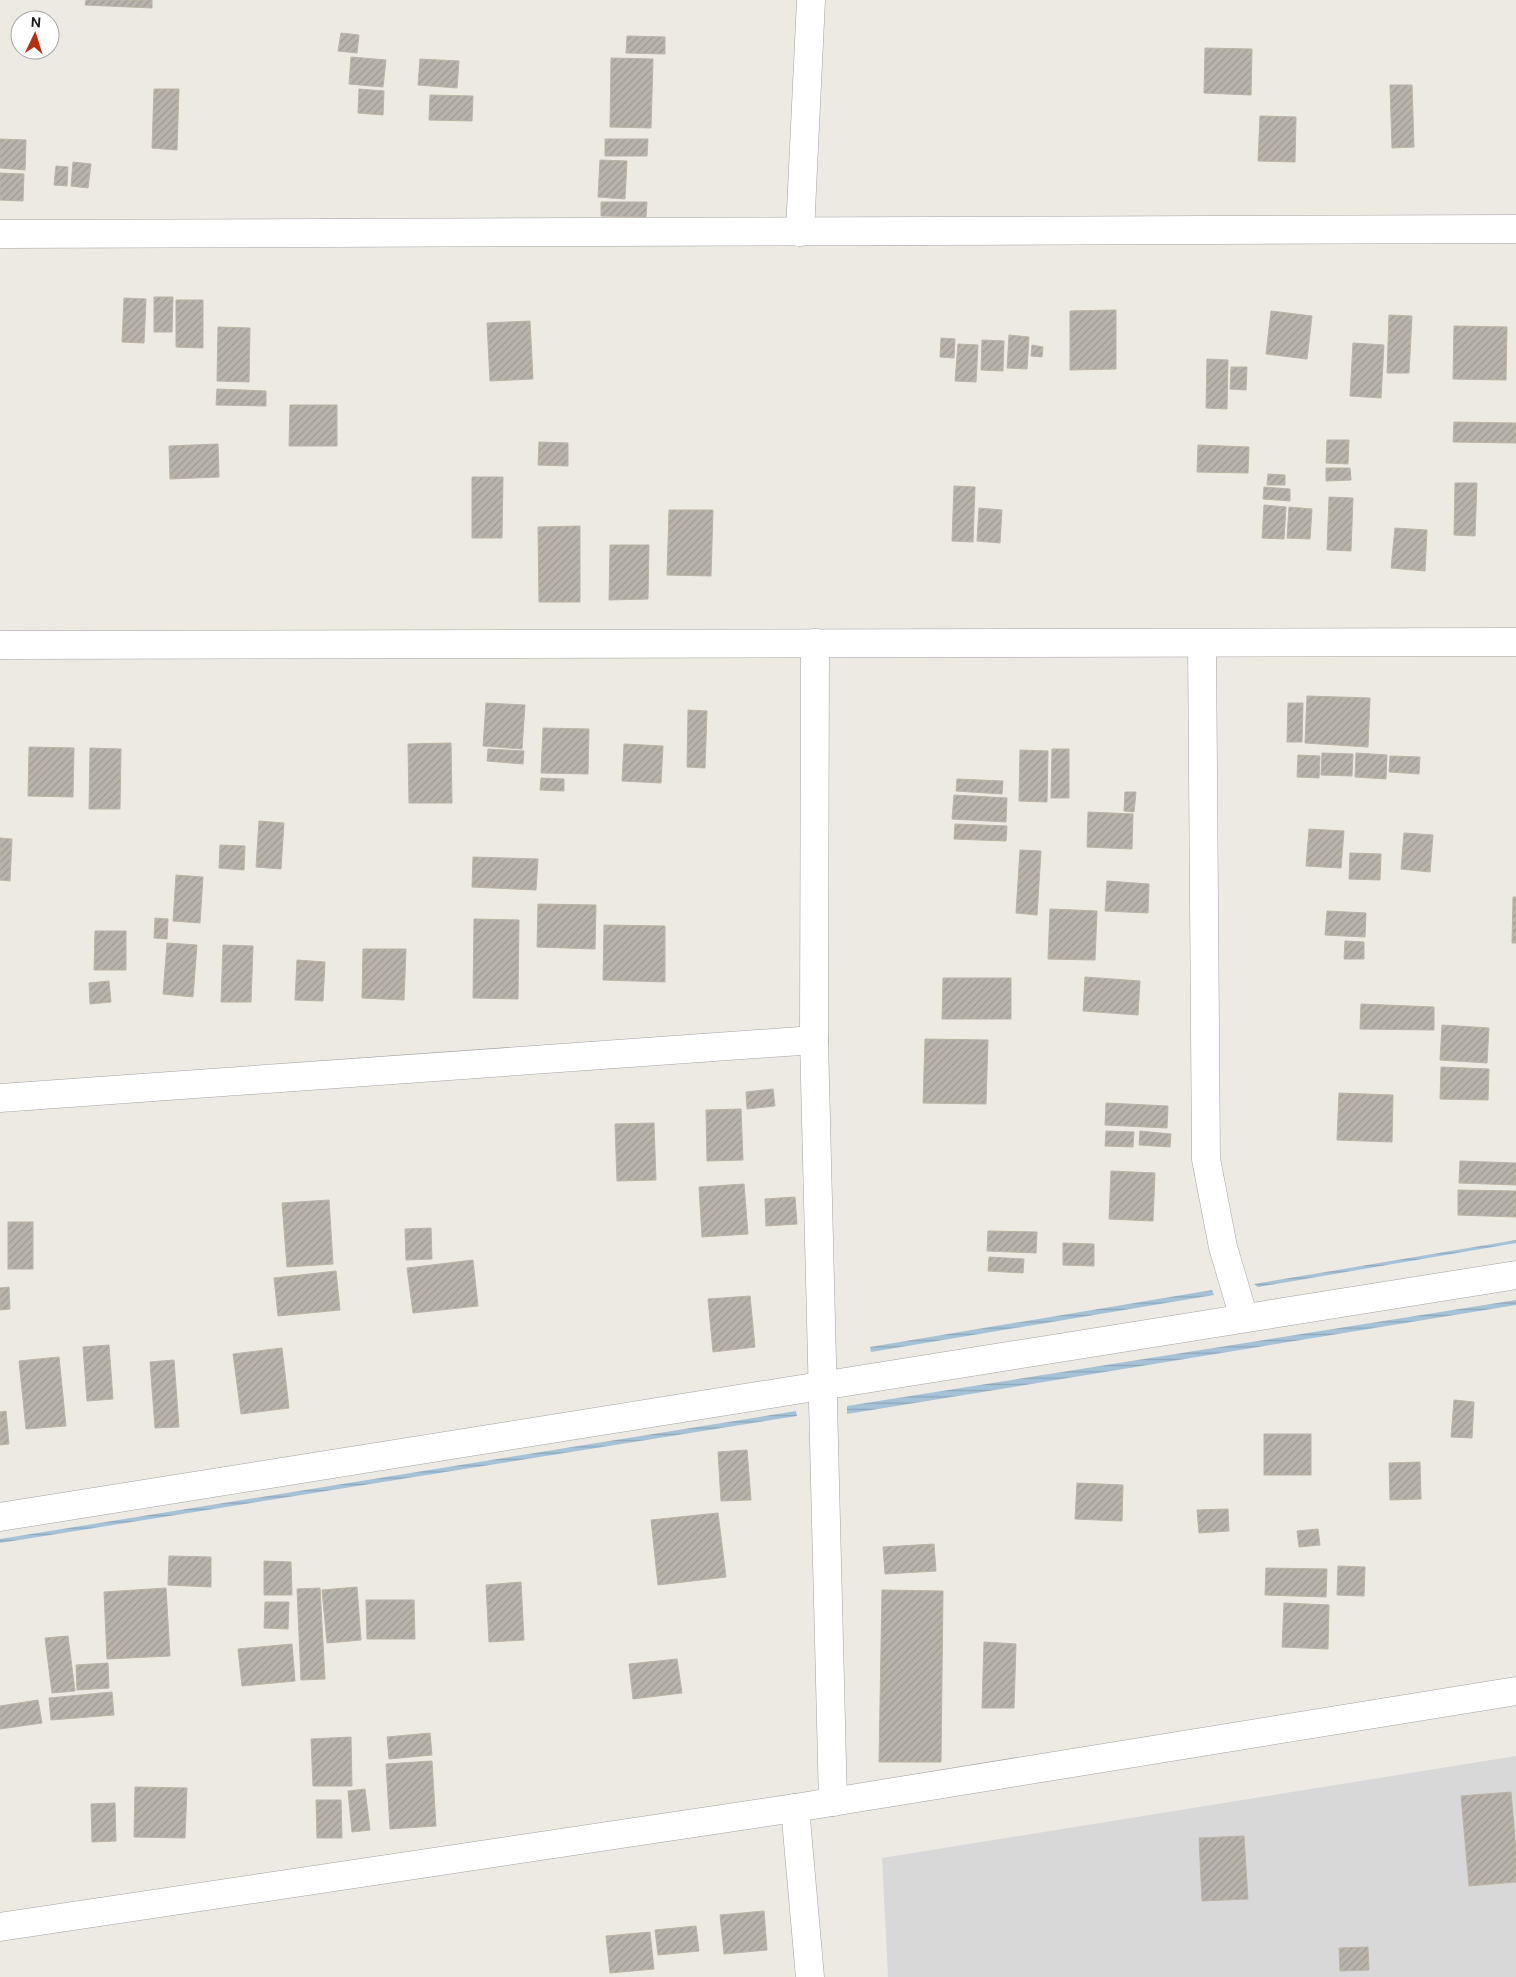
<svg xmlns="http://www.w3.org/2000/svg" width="1516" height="1977" viewBox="0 0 1516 1977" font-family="'DM Sans',sans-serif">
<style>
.residential{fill:#d9d8d8}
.water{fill:url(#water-rules)}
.building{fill:url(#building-hatch);stroke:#bcb4a5}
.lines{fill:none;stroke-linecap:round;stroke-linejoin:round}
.minor-casing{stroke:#a2a2a2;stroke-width:29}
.minor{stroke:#fff;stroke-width:28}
</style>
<defs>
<pattern id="water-rules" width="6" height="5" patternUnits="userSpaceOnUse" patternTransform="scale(1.25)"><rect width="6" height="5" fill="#a5c2d7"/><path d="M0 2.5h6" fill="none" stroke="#8da6b8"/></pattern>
<pattern id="building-hatch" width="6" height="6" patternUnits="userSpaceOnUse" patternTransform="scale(1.25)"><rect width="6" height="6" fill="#b8b3ab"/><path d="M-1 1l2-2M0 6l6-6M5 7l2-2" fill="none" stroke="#9e9993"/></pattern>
</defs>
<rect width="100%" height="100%" fill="#eceae2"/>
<path class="residential" d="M1516,1756v221h-628l-6,-119z"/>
<g class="water">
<path d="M1516,1240v3l-258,44 -4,-3z"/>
<path d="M1212,1290l2,5 -343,57 -1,-5z"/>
<path d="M1516,1300v5l-669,109v-8z"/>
<path d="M796,1411l1,5 -797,127v-4z"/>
</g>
<g class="building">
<path d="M86,0h66v8l-67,-3z"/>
<path d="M341,33l18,2 -2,18 -19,-2z"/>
<path d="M627,36l38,1v17l-39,-1z"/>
<path d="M1205,48l47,1 -1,46 -47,-2z"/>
<path d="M351,57l35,3 -3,27 -34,-3z"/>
<path d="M611,58l42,1 -2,69 -41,-1z"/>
<path d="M420,59l39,2 -2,27 -39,-3z"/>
<path d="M1390,85h22l2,62 -22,1z"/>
<path d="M154,89h25l-2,61 -25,-2z"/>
<path d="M359,89l25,2 -1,24 -25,-2z"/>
<path d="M430,95l43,1 -1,25 -43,-1z"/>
<path d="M1260,116l36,1 -1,45 -37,-1z"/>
<path d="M0,139l26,1 -1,30 -25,-2z"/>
<path d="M605,139h43l-1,17h-42z"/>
<path d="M600,160l27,1 -2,38 -27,-2z"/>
<path d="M73,162l18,2 -3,24 -17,-2z"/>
<path d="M56,166l12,1 -1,19 -13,-1z"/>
<path d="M0,173l24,1 -1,27 -23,-1z"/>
<path d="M601,202h46l-1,15 -45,-1z"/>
<path d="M154,297h19l-1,35h-18z"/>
<path d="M124,298l22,1 -2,44 -22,-1z"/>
<path d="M176,300h27v48l-27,-1z"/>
<path d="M1116,310v59l-46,1v-59z"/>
<path d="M1271,311l41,5 -5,43 -41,-5z"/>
<path d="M1389,315l23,1 -3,57h-22z"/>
<path d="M530,321l3,58 -43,2 -3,-58z"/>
<path d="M1454,326l53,1 -1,53 -53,-1z"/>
<path d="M218,327l32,1 -1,54 -32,-1z"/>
<path d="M1009,335l20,2 -2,32 -20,-1z"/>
<path d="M941,338l14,1 -1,19 -14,-1z"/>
<path d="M982,340l22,1 -1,30 -22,-1z"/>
<path d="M1353,343l31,2 -3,53 -31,-2z"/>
<path d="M958,344l20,1 -2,37 -21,-1z"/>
<path d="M1032,345l11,2 -1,10 -11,-1z"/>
<path d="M1207,359l21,1 -1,49 -21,-1z"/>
<path d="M1231,367h16l-1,23 -16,-1z"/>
<path d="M217,389l49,2v15l-50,-1z"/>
<path d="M290,405h47v41h-48z"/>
<path d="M1454,422l62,1v20l-63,-1z"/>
<path d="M1327,440h22l-1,24 -22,-1z"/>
<path d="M539,442l29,1v23l-30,-1z"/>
<path d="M218,444l1,33 -49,2 -1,-33z"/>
<path d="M1198,445l51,2 -1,26 -51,-1z"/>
<path d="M1326,468h24l1,12 -25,1z"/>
<path d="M1268,474l17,1v10h-18z"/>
<path d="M472,477h31l-1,61h-30z"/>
<path d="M1455,483h22l-2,53 -21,-1z"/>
<path d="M954,486l21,1 -2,55 -21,-1z"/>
<path d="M1264,487l26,2v12l-27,-2z"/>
<path d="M1329,497l24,1 -2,53 -24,-1z"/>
<path d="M1264,505l22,2 -2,32 -22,-1z"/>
<path d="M1289,507l23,2 -2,30 -23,-1z"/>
<path d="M979,508l23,2 -2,33 -23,-2z"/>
<path d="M669,510h44l-2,66 -44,-1z"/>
<path d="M580,526v76h-41l-1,-75z"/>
<path d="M1395,528l32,2 -2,41 -34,-3z"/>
<path d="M610,545h39l-1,54 -39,1z"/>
<path d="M1307,696l63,2 -2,49 -63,-4z"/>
<path d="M486,703l39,2 -3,44 -39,-3z"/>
<path d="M1288,703h15l-1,39h-15z"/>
<path d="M688,710l19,1 -2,57 -18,-1z"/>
<path d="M543,728l46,1 -1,45 -47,-1z"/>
<path d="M451,743l1,60h-43l-1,-59z"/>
<path d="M624,744l39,2 -2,37 -39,-2z"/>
<path d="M29,747l45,1 -1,49 -45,-1z"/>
<path d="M90,748l31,1 -1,60h-31z"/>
<path d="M488,749l36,2 -1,13 -36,-3z"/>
<path d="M1052,749h17v49h-18z"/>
<path d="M1020,750l28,1 -1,51 -28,-1z"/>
<path d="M1322,753l31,1 -1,22 -31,-1z"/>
<path d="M1356,753l31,2 -1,24 -31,-2z"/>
<path d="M1298,755l22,1 -1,22 -22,-1z"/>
<path d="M1390,756l30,1 -1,17 -30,-2z"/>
<path d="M541,778l23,1v12l-24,-1z"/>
<path d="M957,779l46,2 -1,13 -46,-3z"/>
<path d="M1125,792h11l-2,20 -10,-1z"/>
<path d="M954,795l53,3 -1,24 -54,-3z"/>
<path d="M1088,812l45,2 -1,35 -45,-2z"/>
<path d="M259,821l25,2 -3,46 -25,-2z"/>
<path d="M955,824l52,2 -1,15 -52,-2z"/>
<path d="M1309,829l35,2 -3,37 -35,-2z"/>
<path d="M1404,833l29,2 -3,37 -29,-3z"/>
<path d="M0,838l12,1 -2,42 -10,-1z"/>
<path d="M220,845l25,1 -1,24 -25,-2z"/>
<path d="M1020,850l21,1 -4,64 -21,-2z"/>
<path d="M1350,853l31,1 -1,26 -31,-1z"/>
<path d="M473,857l65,2 -2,31 -64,-3z"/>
<path d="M176,875l27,2 -3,46 -27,-2z"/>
<path d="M1107,881l42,3 -1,29 -43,-2z"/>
<path d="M1513,897h3v46h-4z"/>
<path d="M538,904l58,1 -1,44 -58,-2z"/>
<path d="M1050,909l47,2 -2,49 -47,-1z"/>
<path d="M1327,911l39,2 -1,24 -40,-2z"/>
<path d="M155,918l13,1 -1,20 -13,-1z"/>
<path d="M474,919l45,1 -1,79 -45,-1z"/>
<path d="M604,925l61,1v56l-62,-2z"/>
<path d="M95,931h31v39h-32z"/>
<path d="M1345,941l19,1v17h-20z"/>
<path d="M167,943l30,2 -4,52 -30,-3z"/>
<path d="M223,945l30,1 -2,56h-30z"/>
<path d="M363,949h43l-2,51 -42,-2z"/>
<path d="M297,960l28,2 -2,39 -28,-1z"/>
<path d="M1085,977l55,4 -2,34 -55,-4z"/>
<path d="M943,978h68v41h-69z"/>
<path d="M109,981l2,21 -21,2 -1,-21z"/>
<path d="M1361,1004l73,3v23l-74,-1z"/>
<path d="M1442,1025l47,3 -2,35 -47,-3z"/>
<path d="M925,1039l63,1 -2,64 -63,-1z"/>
<path d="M1441,1067l48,2 -1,31 -48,-1z"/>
<path d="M773,1089l2,17 -28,3 -1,-17z"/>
<path d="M1339,1093l54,2 -1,47 -55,-2z"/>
<path d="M1106,1103l62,3 -1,22 -62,-3z"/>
<path d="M741,1109l2,51 -36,1 -1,-51z"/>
<path d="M654,1123l2,57 -39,1 -2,-57z"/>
<path d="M1106,1131l28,1 -1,15 -28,-1z"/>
<path d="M1140,1131l31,3 -1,13 -31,-2z"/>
<path d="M1460,1161l56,2v22l-57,-2z"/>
<path d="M1111,1171l44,2 -2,48 -44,-2z"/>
<path d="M744,1184l4,50 -46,3 -3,-50z"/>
<path d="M1458,1190l58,1v26l-58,-2z"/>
<path d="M795,1197l2,27 -31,2 -1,-27z"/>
<path d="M329,1200l4,64 -46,3 -5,-64z"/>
<rect x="8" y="1222" width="25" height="47"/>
<path d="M431,1228l1,31 -26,1 -1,-31z"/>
<path d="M988,1231l49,1 -1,21 -49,-2z"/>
<path d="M1063,1243l31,1v22l-31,-1z"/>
<path d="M989,1257l35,2 -1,14 -35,-2z"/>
<path d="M473,1260l5,46 -65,7 -6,-45z"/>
<path d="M336,1271l4,39 -62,6 -4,-38z"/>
<path d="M9,1287l1,22 -10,1v-22z"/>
<path d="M750,1296l5,51 -42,5 -5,-53z"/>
<path d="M109,1345l4,54 -26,2 -4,-54z"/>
<path d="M282,1348l7,60 -48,6 -8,-60z"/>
<path d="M59,1357l7,69 -40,3 -7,-68z"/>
<path d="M174,1360l5,67 -24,1 -5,-66z"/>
<path d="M1454,1400l20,2 -2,36 -21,-1z"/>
<path d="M6,1411l3,33 -9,1v-33z"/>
<rect x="1264" y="1434" width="47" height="41"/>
<path d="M747,1450l4,50 -30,1 -3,-49z"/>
<path d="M1420,1462l1,37 -31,1 -1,-37z"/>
<path d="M1077,1483l46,2 -1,36 -47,-2z"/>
<path d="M1228,1509l1,22 -30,2 -2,-23z"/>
<path d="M718,1513l8,64 -68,8 -7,-65z"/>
<path d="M1318,1529l2,16 -21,2 -2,-16z"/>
<path d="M934,1544l2,27 -51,3 -2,-27z"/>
<path d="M169,1556l42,1v30l-43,-2z"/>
<path d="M264,1561l27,1 1,33h-28z"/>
<path d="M1338,1566l27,1 -1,29 -27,-1z"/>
<path d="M1266,1568l61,1 -1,28 -61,-2z"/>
<path d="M521,1582l3,58 -35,2 -3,-57z"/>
<path d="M357,1587l4,53 -34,3 -5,-53z"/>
<path d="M166,1588l4,68 -63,3 -3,-67z"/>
<path d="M320,1588l5,91 -24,1 -4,-91z"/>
<path d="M882,1590l61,1 -2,171h-62z"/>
<path d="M366,1600h48l1,39h-48z"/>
<path d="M265,1602h24l-1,27 -24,-1z"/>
<path d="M1284,1603l45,2 -1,44 -46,-2z"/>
<path d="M68,1636l7,55 -23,2 -7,-55z"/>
<path d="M984,1642l32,2 -2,64h-32z"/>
<path d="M292,1644l3,37 -53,5 -4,-37z"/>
<path d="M677,1659l5,34 -49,6 -4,-35z"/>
<path d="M108,1663l1,25 -32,2 -1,-25z"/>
<path d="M112,1692l2,23 -63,5 -2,-22z"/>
<path d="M38,1700l4,23 -42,6v-23z"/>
<path d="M430,1733l2,22 -43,4 -2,-22z"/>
<path d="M351,1737l1,49h-39l-2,-47z"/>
<path d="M432,1761l4,65 -46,3 -4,-65z"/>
<path d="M135,1787l52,1 -2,50 -51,-1z"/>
<path d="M365,1789l5,41 -18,2 -4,-41z"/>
<path d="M1511,1792l5,59v31l-47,4 -8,-90z"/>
<path d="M316,1800h25l1,38h-25z"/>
<path d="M115,1803l1,38 -24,1 -1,-38z"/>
<path d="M1244,1836l4,63 -46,2 -3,-63z"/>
<path d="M764,1911l3,39 -43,4 -4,-39z"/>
<path d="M696,1926l3,25 -41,4 -3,-25z"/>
<path d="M650,1932l4,37 -44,4 -4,-37z"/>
<path d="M1368,1947l1,23 -29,1 -1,-23z"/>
</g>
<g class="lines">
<g class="minor-casing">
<g id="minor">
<path d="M800,232l11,-232"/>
<path d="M0,234l1516,-5"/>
<path d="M815,643l-1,397 19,762"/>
<path d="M1202,643l4,516 17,88 21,71"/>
<path d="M0,645l1516,-3"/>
<path d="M0,1098l814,-58"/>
<path d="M0,1517l1516,-242"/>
<path d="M795,1808l15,169"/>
<path d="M0,1927l795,-119 721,-117"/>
</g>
</g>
<use href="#minor" class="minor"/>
</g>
<g transform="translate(35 35) rotate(4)"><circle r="24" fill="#ffffff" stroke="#a4a4a4"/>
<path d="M0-4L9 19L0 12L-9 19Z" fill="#b72e10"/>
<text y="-8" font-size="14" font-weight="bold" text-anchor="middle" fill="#1b1b1b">N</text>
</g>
</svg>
